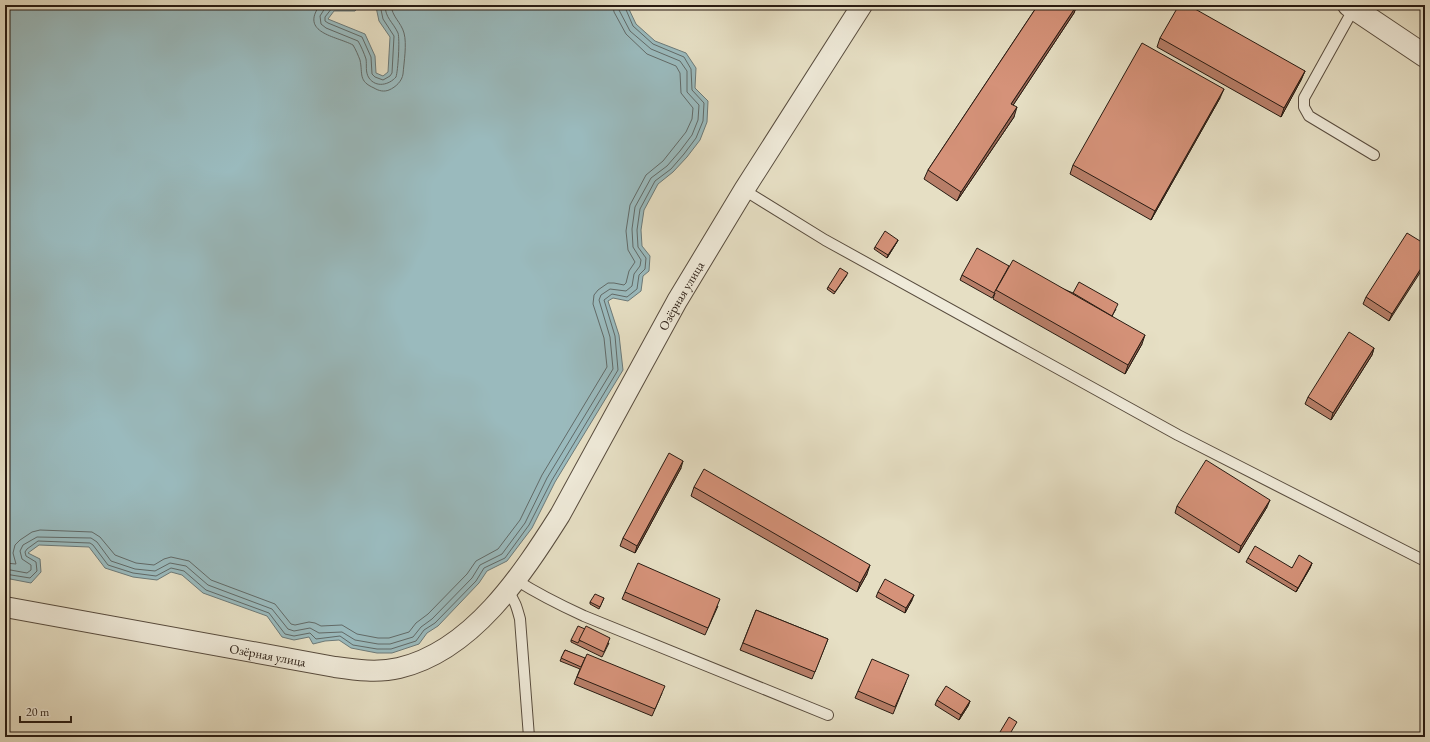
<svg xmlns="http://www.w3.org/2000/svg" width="1430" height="742" viewBox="0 0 1430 742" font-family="'EB Garamond',serif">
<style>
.water{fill:#9ababd;stroke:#6c7a79}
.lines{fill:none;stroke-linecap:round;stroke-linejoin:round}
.shore{stroke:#616a68;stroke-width:1}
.service-casing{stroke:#584c3e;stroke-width:12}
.minor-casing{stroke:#584c3e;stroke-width:22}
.tertiary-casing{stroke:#584c3e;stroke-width:24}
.service{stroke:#efead9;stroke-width:10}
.minor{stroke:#efead9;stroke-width:20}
.tertiary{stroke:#efead9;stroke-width:22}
.wall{fill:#b77e68;stroke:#281b12}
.shaded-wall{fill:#956655;stroke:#281b12}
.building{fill:#d59279;stroke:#281b12}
.labels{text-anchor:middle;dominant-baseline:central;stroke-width:3;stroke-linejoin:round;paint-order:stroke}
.street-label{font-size:13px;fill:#281b12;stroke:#efead9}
</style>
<rect width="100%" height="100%" fill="#e6dfc4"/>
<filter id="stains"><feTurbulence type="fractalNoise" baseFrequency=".005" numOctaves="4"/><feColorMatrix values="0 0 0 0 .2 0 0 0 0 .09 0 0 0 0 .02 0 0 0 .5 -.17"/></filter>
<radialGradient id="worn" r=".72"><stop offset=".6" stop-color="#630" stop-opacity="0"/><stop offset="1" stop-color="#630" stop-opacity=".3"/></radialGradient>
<path class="water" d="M5,5h355l-5,6h-21l-6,8 37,15 10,22 1,17 7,3 5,-4 2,-35 -11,-16 -3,-14 1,-2h250l9,19 19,17 31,12 10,15 -1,20 13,13 -1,21 -7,18 -13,17 -14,15 -15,12 -14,26 -3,20 1,16 8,10 -1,15 -6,5 -2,15 -13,10 -15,-3 -5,3 11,34 4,35 -68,112 -23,46 -25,33 -20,10 -8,12 -41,43 -11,7 -8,11 -27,9h-15l-26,-5 -12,-8 -14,1 -12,3 -4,-7 -15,3 -12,-3 -15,-21 -64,-23 -21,-18 -11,-3 -14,8 -24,-3 -28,-9 -16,-21 -50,-2 -11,8 12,6 1,13 -10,11 -26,-5z"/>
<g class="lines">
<g class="shore">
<path d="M320,5c-21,28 16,31 33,40 3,5 5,10 7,15 3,14 -2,21 14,28 5,3 10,4 15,2 7,-3 13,-9 14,-16 1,-12 4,-30 1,-41 -3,-11 -12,-16 -13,-28"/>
<path d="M327,5l-7,11 1,8 5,4 32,13c3,5 6,12 8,18 1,6 -1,13 3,19 7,10 20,7 27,-1 2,-6 4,-38 2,-44 -5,-11 -13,-15 -13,-28"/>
<path d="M355,5l-2,2 -21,1 -7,9v4l3,2 34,14 9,20 1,17 3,3 8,3 7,-4 2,-3 2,-37 -11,-17 -3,-14"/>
<path d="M5,563l11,1 -3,-11 2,-8 5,-5 12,-8 8,-2 52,2 8,5 15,18 21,8 18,2 10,-6 7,-2 18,4 22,19 64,24 16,20 4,1 14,-3 6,1 6,3 21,-1 15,9 21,4h11l20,-6 7,-9 12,-9 39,-40 9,-13 22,-12 22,-29 22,-45 65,-108 -3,-29 -11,-34 1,-9 4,-5 10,-7h6l10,2 2,-2 3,-12 6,-9 -7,-12 -2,-19 4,-26 16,-30 17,-14 23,-29 6,-13 1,-11 -12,-15 -1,-20 -4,-7 -29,-12 -21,-20 -12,-22 -1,-7"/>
<path d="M5,569l22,4 4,-3v-5l-9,-6 -2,-8 3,-6 14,-8 54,1 6,4 14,19 24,8 20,2 15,-8 16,3 22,19 64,24 16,20 6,2 16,-3 9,5 23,-1 13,8 23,4h12l23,-7 8,-10 11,-8 40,-41 8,-13 22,-11 23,-31 22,-45 66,-109 -3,-32 -11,-37 2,-5 9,-6 16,2 6,-5 2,-12 6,-8 1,-6 -8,-13 -1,-18 3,-22 16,-29 16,-12 13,-15 12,-16 6,-15 1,-15 -12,-13v-21l-7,-10 -29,-12 -21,-18 -11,-21v-5"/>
<path d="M5,574l25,4 7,-7 -1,-9 -10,-6 -1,-4 2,-3 11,-8 52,2 3,2 15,20 25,8 23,3 15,-8 13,3 22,19 63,23 16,21 9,2 16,-3 6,6 24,-3 13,9 24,4h14l25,-8 8,-11 11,-7 41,-42 8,-13 21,-10 24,-33 23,-45 66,-110 -3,-34 -11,-36 8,-6 15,3 10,-8 2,-14 6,-6 1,-11 -8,-11 -1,-17 3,-21 15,-28 16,-12 13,-15 12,-16 7,-17 1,-18 -12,-13 -1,-21 -7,-12 -31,-13 -20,-18 -9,-21"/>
</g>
<g class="service-casing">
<g id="service">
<path d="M1354,8l-50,90v9l5,9 65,39"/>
<path d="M744,190l81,50 353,195 247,126"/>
<path d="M516,580c22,14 44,25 68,36l244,99"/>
<path d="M508,592c7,8 9,16 12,27l9,118"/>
</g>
</g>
<g class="minor-casing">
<g id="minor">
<path id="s1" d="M5,607l330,60c21,3 43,6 64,1 73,-17 123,-93 161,-153l117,-214 67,-111 118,-185"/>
</g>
</g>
<g class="tertiary-casing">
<path id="tertiary" d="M1349,5l76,51"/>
</g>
<use href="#service" class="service"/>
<use href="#minor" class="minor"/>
<use href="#tertiary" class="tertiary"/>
</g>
<g class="wall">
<path d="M1038,5h39l-3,8 -61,92 1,12 -57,84 -33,-22 4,-9z"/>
<path d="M1160,38l145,33 -4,9 -20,37 -124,-70z"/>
<path d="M1220,98l-69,122 -81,-46 3,-9z"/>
<path d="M898,240l-1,2 -10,16 -13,-9 1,-2z"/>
<path d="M1425,244l-36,77 -26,-17 3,-7z"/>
<path d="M1009,266l64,27 43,16 -4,7 30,28 -17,30 -132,-75 2,-6 -3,5 -32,-18 2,-5z"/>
<path d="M847,275l-13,19 -7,-5 1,-2z"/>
<path d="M1374,348l-2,7 -41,65 -26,-16 3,-7z"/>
<path d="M681,468l-46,85 -15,-7 3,-8z"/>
<path d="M694,487l173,87 -10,18 -166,-96z"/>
<path d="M1177,506l90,1 -28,46 -64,-40z"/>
<path d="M1248,558l44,10 20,-5 -2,5 -14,24 -50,-30z"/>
<path d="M625,592l93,14 -13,29 -83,-36z"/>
<path d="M878,592l34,8 -7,13 -29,-16z"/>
<path d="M604,598l-5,11 -9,-5v-2z"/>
<path d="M756,610l72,29 -16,40 -72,-29z"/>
<path d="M571,640l38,3 -7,14 -31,-15z"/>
<path d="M565,650l97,43 -10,23 -78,-32 6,-15 -20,-8z"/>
<path d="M906,682l-13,32 -38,-16 3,-7z"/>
<path d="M937,700l33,1 -2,5 -9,14 -24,-15z"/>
</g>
<g class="shaded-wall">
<path d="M1077,5l-3,8 -66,100 3,-9z"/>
<path d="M1305,71l-4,9 -20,37 3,-9z"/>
<path d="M1224,89l-4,9 -69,122 4,-9z"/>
<path d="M1017,107l-3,10 -57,84 4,-9z"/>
<path d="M898,240l-1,2 -10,16 1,-3z"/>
<path d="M1425,262v3l-36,56 3,-7z"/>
<path d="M1145,335l-3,9 -17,30 3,-9z"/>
<path d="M1374,348l-2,7 -41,65 2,-7z"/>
<path d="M683,461l-2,7 -46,85 2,-7z"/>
<path d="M1270,500l-3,7 -28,46 2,-7z"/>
<path d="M1312,563l-2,5 -14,24 2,-4z"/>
<path d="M870,565l-3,9 -10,18 3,-9z"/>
<path d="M914,595l-2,5 -7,13 1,-5z"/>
<path d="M970,701l-2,5 -9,14 2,-5z"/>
</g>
<g class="building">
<path d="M1038,5h39l-66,99 6,3 -56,85 -33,-22z"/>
<path d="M1179,5h9l117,66 -21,37 -124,-70z"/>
<path d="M1142,43l82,46 -69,122 -82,-46z"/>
<path d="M885,231l13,9 -10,15 -13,-8z"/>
<path d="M1407,233l18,11v18l-33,52 -26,-17z"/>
<path d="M977,248l32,18 -15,27 -32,-18z"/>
<path d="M1013,260l132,75 -17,30 -132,-75z"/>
<path d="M840,268l8,5 -13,19 -7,-5z"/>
<path d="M1079,282l39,22 -6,12 -39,-23z"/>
<path d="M1349,332l25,16 -41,65 -25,-16z"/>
<path d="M669,453l14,8 -46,85 -14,-8z"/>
<path d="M1206,460l64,40 -29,46 -64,-40z"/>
<path d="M704,469l166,96 -10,18 -166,-96z"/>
<path d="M1255,546l37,22 7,-13 13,8 -14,25 -50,-30z"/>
<path d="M638,563l82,36 -12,29 -83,-36z"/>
<path d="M885,579l29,16 -8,13 -28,-16z"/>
<path d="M595,594l9,4 -4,9 -10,-5z"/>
<path d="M756,610l72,29 -13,33 -72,-29z"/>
<path d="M578,626l7,3 -7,14 -7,-3z"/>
<path d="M586,626l24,12 -6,14 -25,-12z"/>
<path d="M565,650l20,8 -4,9 -20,-9z"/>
<path d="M587,654l78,32 -10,23 -78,-32z"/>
<path d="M872,659l37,16 -14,32 -37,-16z"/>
<path d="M946,686l24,15 -9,14 -24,-15z"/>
<path d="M1009,717l8,5 -9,15h-11z"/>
</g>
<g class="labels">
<g class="street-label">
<text stroke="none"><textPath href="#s1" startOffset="878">Озёрная улица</textPath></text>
<text stroke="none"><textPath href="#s1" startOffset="267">Озёрная улица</textPath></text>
</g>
</g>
<rect width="1430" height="742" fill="none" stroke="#e6dfc4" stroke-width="20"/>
<rect x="6" y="6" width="1418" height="730" fill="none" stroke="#281b12" stroke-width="2"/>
<rect x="10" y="10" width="1410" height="722" fill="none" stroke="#281b12"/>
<path d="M20 716v6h51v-6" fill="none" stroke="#281b12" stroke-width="2"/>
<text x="26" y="716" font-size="12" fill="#281b12" stroke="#efead9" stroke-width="3" paint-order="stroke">20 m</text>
<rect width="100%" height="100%" filter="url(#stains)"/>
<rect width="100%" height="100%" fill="url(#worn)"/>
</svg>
